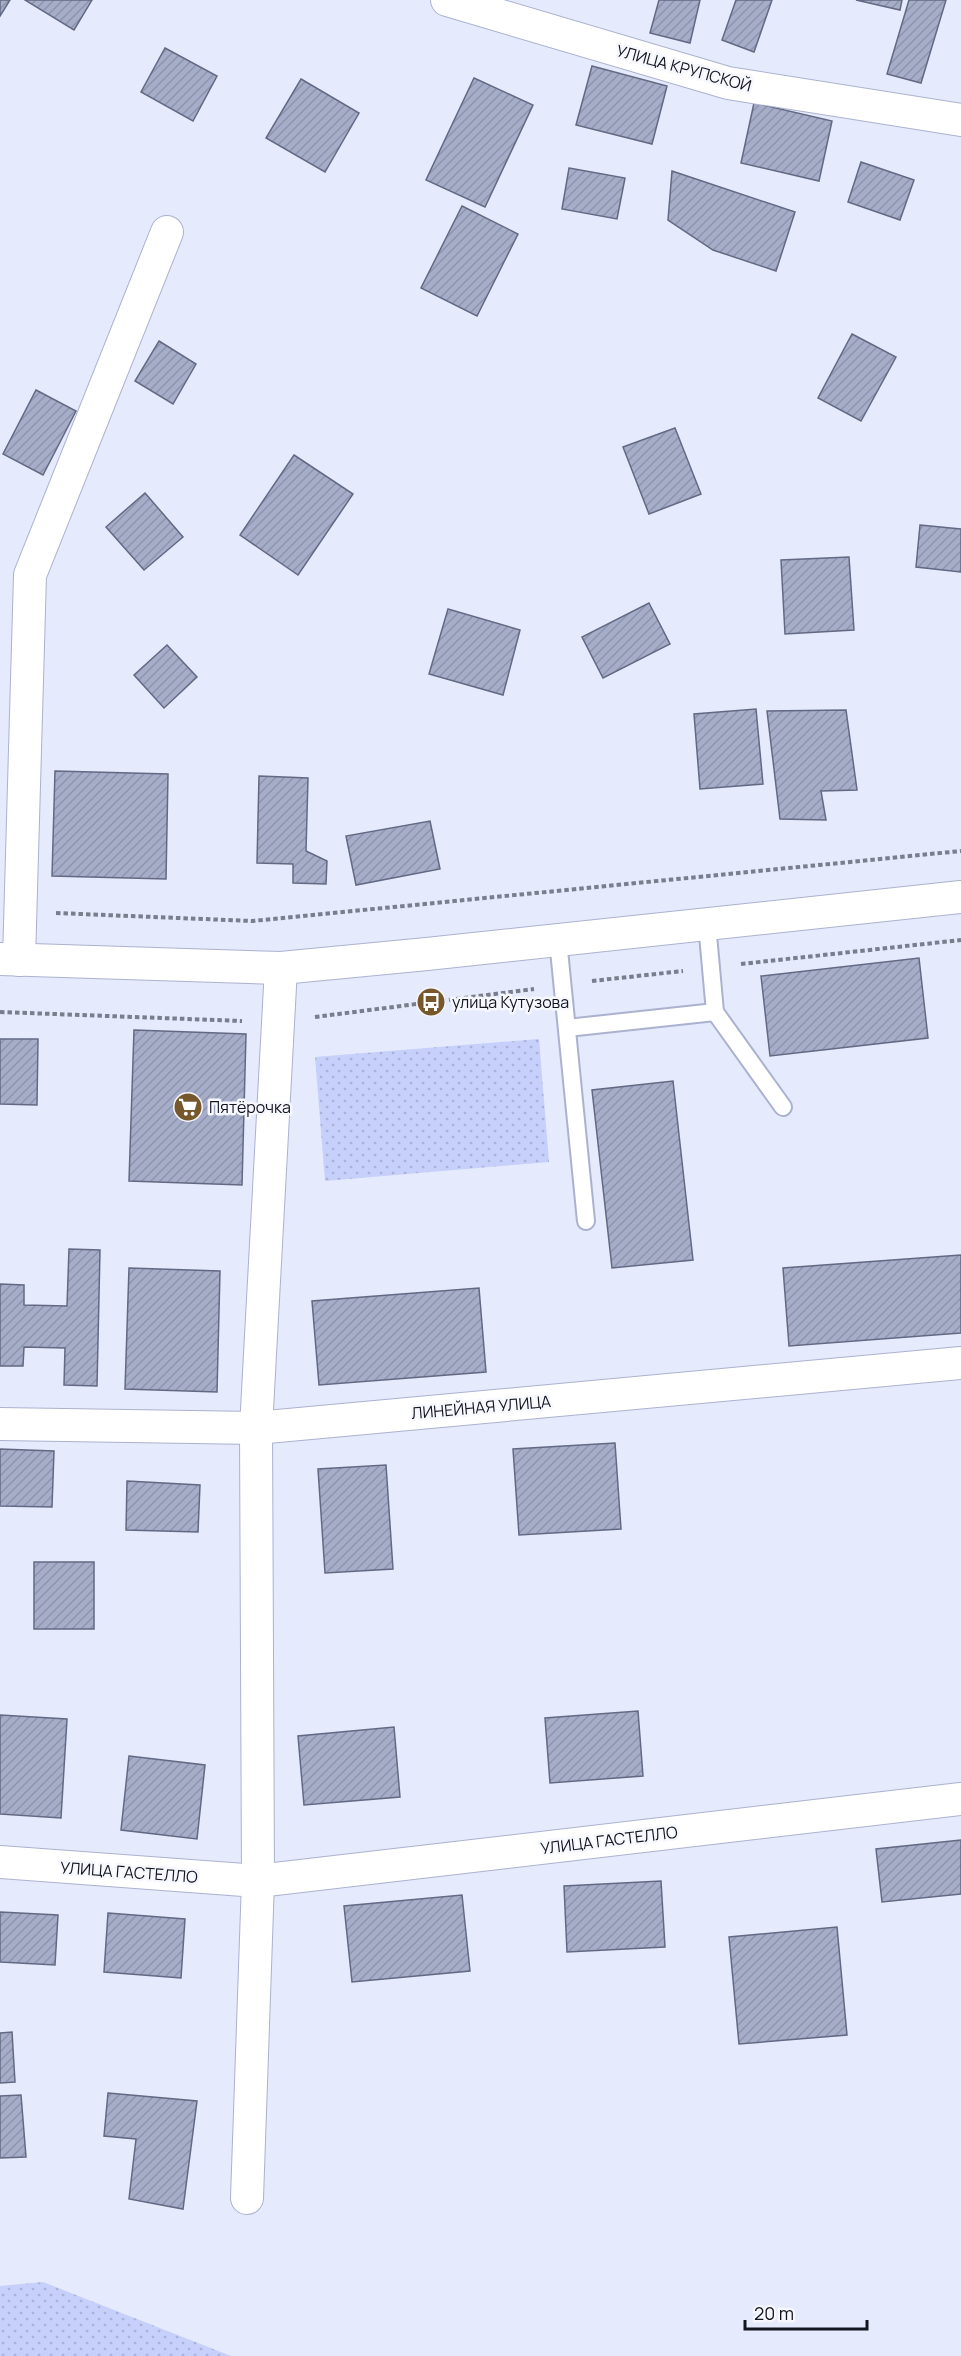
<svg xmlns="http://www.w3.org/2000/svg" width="961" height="2356" viewBox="0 0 961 2356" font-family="Manrope,sans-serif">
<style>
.park{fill:url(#park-dots)}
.building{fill:url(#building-hatch);stroke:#636983;stroke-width:1.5}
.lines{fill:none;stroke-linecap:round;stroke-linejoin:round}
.lane-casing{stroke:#abb2cf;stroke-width:20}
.street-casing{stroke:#abb2cf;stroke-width:34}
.path{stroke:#7a7d8c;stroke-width:4;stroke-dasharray:4.5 3;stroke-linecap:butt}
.lane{stroke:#fff;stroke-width:16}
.street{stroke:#fff;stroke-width:32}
.labels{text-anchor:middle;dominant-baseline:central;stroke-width:5;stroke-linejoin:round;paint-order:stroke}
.street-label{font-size:16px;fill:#131520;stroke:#f6f8fe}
.poi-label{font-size:16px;fill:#131520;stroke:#f6f8fe;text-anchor:start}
</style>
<defs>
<pattern id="park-dots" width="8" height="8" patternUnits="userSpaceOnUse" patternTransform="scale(1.5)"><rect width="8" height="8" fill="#c6d0fa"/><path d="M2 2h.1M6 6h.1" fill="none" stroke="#a9b2d6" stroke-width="1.8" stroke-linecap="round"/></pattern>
<pattern id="building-hatch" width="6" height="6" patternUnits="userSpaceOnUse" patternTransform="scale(1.5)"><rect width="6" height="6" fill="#a6adc9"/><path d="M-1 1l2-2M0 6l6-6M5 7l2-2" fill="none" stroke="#8e94ac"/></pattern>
</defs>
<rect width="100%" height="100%" fill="#e5eafc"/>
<g class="park">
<path d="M539,1039l10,123 -224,19 -10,-124z"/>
<path d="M43,2282l188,74h-231v-70z"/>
</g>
<g class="building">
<path d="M0,0h10l-10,16z"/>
<path d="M25,0h67l-18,30z"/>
<path d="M659,0h41l-10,43 -40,-10z"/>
<path d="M736,0h36l-18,52 -32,-12z"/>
<path d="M856,0h46l-2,10z"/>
<path d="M909,0h37l-25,83 -34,-9z"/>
<path d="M165,48l52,28 -24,45 -52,-29z"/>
<path d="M592,66l75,20 -15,58 -76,-19z"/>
<path d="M474,78l59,27 -48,102 -59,-27z"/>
<path d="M301,79l58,34 -34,59 -59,-34z"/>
<path d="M754,103l78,18 -13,60 -78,-18z"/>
<path d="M861,162l53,18 -14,40 -52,-18z"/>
<path d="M569,168l56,10 -8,41 -55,-10z"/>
<path d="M672,171l123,41 -19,59 -63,-21 -45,-30z"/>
<path d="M462,206l56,28 -41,82 -56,-28z"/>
<path d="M852,334l44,23 -35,64 -43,-23z"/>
<path d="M159,341l37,23 -23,40 -38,-23z"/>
<path d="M36,390l40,21 -33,64 -40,-21z"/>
<path d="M675,428l26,66 -52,20 -26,-67z"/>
<path d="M294,455l59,39 -55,81 -58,-40z"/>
<path d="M145,493l38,44 -39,33 -38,-43z"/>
<path d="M920,525l41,4v43l-45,-5z"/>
<path d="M849,557l5,73 -69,4 -4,-74z"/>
<path d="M649,603l21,41 -67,34 -21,-41z"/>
<path d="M448,609l72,21 -17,65 -74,-21z"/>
<path d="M167,645l30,32 -33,31 -30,-33z"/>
<path d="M756,709l7,75 -63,5 -6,-75z"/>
<path d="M846,710l11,80 -36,1 5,29 -46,-1 -13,-108z"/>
<path d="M55,771l113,3 -2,105 -114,-3z"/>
<path d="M259,776l49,2 -2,73 21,10 -1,23 -33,-1v-19l-36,-1z"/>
<path d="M430,821l10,48 -84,16 -10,-49z"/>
<path d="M919,958l9,80 -158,18 -9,-80z"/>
<path d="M134,1030l112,4 -4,151 -113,-4z"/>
<path d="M0,1039h38l-1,66 -37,-1z"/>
<path d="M673,1081l20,179 -81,8 -20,-178z"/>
<path d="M69,1249l31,1 -3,136 -33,-1 1,-37 -41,-1 -1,19h-23v-82l24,1v20l43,1z"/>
<path d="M961,1255v78l-172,13 -6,-78z"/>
<path d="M129,1268l91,3 -3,121 -92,-3z"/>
<path d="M479,1288l7,84 -167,13 -7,-84z"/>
<path d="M615,1443l6,86 -102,6 -6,-86z"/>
<path d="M0,1449l54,2 -2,56 -52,-1z"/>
<path d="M386,1465l7,104 -68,4 -7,-104z"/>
<path d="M127,1481l73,4 -2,47 -72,-2z"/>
<rect x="34" y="1562" width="60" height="67"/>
<path d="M638,1711l5,65 -93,7 -5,-65z"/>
<path d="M0,1715l67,4 -6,99 -61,-4z"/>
<path d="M394,1727l6,70 -96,8 -6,-69z"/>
<path d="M129,1756l76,9 -8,74 -76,-9z"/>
<path d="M961,1840v54l-79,8 -6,-53z"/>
<path d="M661,1881l4,66 -98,5 -3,-66z"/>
<path d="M462,1895l8,76 -118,11 -8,-76z"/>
<path d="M0,1912l58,3 -3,50 -55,-3z"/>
<path d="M108,1913l77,6 -4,59 -77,-6z"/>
<path d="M837,1927l10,108 -108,9 -10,-107z"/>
<path d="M12,2032l3,50 -15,1v-50z"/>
<path d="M108,2093l89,8 -14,108 -54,-10 7,-60 -32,-3z"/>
<path d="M21,2095l5,62 -26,1v-62z"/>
</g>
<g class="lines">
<g class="lane-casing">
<g id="lane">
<path d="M707,924l8,88 68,95"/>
<path d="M558,940l28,281"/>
<path d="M567,1028l148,-16"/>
</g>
</g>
<g class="street-casing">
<g id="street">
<path d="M447,0l281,83 233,37"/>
<path d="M0,959l281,9 146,-14 534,-57"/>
<path d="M19,960l11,-385 137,-343"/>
<path d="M0,1424l256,4 705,-65"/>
<path d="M0,1862l258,19 703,-82"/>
<path d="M247,2198l11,-317 -2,-453 25,-460"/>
</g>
</g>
<g class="path">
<path d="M56,913l196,8 709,-70"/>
<path d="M741,964l220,-24"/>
<path d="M592,981l91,-10"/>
<path d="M0,1012l242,9"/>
<path d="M315,1017l219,-28"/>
</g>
<use href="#lane" class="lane"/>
<use href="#street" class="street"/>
</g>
<defs>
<g id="bus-disc" transform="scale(1.5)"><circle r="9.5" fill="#77582d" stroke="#f6f8fe"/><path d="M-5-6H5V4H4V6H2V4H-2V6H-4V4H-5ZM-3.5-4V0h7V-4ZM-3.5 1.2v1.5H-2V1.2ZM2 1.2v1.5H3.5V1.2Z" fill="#fff"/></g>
<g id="supermarket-disc" transform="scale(1.5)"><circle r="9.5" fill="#77582d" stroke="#f6f8fe"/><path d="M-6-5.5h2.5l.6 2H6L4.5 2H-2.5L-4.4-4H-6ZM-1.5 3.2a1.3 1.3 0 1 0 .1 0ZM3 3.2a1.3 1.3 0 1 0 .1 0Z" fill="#fff"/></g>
</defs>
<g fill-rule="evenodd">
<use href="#bus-disc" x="431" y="1002"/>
<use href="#supermarket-disc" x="188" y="1107"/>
</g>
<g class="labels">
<g class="street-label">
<text transform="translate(684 68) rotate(15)">УЛИЦА КРУПСКОЙ</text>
<text transform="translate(481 1407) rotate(-5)">ЛИНЕЙНАЯ УЛИЦА</text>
<text transform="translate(609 1840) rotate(-7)">УЛИЦА ГАСТЕЛЛО</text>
<text transform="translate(129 1872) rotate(4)">УЛИЦА ГАСТЕЛЛО</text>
</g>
<g class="poi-label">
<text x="452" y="1002">улица Кутузова</text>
<text x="209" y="1107">Пятёрочка</text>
</g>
</g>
<path d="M745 2320v9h122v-9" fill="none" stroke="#131520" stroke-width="3"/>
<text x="754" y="2320" font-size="18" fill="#131520" stroke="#f6f8fe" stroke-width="4.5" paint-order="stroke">20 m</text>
</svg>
